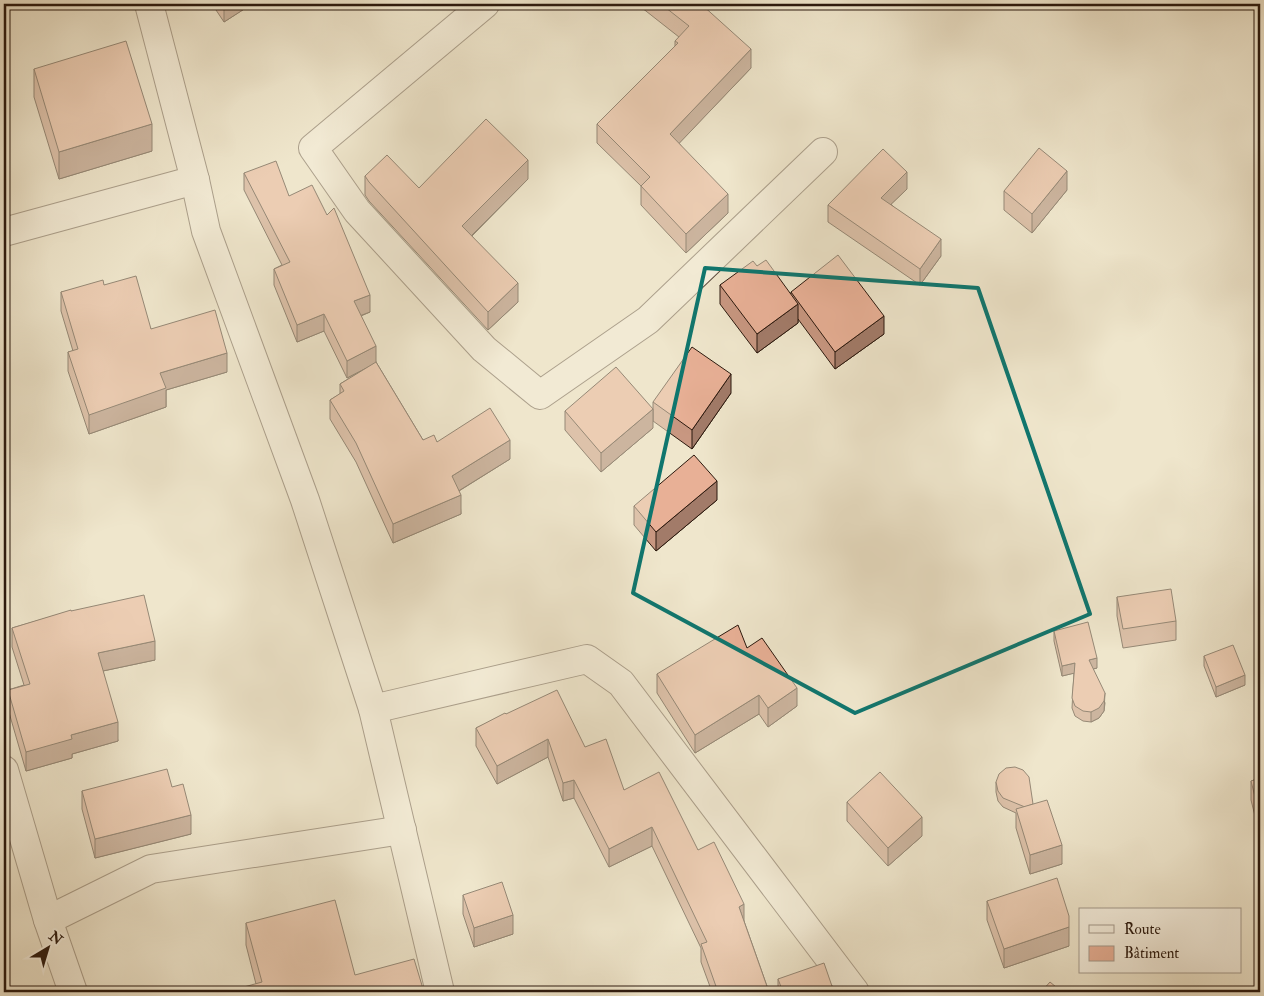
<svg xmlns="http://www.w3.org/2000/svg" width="1264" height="996" viewBox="0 0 1264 996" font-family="'IM FELL Double Pica',serif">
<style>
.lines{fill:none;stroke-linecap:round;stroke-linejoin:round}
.minor-casing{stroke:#5c4c3e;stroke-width:30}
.minor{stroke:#f5efde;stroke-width:28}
.wall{fill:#c89781;stroke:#2b190e}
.shaded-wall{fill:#a27b69;stroke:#2b190e}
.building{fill:#e8b096;stroke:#2b190e}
.marked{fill:none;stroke:#0f766e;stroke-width:4;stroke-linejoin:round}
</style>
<rect width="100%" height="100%" fill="#efe6cc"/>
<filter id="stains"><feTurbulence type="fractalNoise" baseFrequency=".004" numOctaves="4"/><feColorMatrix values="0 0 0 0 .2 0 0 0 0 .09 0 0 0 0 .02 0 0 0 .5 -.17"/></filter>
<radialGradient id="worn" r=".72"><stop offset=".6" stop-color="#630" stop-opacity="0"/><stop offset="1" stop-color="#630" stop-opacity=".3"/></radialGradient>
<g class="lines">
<g class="minor-casing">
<g id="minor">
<path d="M149,4l46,176 11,51 99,269 68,209 67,283"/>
<path d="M485,4l-172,144 44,63 127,138 56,46 108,-75 175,-168"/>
<path d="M4,232l191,-52"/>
<path d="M373,709l214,-50 34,24 234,309"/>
<path d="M4,770l44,150 25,72"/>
<path d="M48,920l103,-51 251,-39"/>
</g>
</g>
<use href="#minor" class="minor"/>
</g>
<g class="wall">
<path d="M212,4h40l-28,18z"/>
<path d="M637,4h64l50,64 -72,75 49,70 -42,40 -45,-48v-19l-44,-43v-19l78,-78v-5l4,-4z"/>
<path d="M34,69l118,82 -93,28 -25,-82z"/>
<path d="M244,173l45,23 81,116 -9,4 15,46 47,78 14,2 73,17 -51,32 2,23 -68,29 -37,-81 -26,-43v-19l10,-6v-10l28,-17 -21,11 -23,-47 -27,11 -23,-57v-16l8,-4 -38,-75z"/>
<path d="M365,176l54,12 109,-9 -56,57 46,66 -30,28 -119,-129 -4,-6z"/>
<path d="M907,189l-16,15 50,52 -21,29 -92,-63v-17z"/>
<path d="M1067,190l-35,43 -28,-23v-19z"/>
<path d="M757,266l34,28v-2l93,42 -49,35 -37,-50v4l-41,30 -37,-49v-19z"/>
<path d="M104,285l47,44 76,43 -61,18v17l-77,27 -21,-63v-19l5,-1 -12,-40v-19z"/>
<path d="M731,393l-39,56 -39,-28v-19z"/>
<path d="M565,411l88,17 -52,44 -36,-42z"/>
<path d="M717,500l-61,51 -22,-26v-19z"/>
<path d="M1117,597l59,24v19l-53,8 -6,-32z"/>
<path d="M71,611l84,49 -52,11 15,70 -46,13v4l-46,13 -18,-62v-19l16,-5 -12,-38v-19z"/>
<path d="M1054,631l43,37 -4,1 12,34 -1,8 -5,7 -8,4 -8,-1 -8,-5 -3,-8 2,-35 -12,3 -8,-35z"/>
<path d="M747,648l50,58 -29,21 -9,-13 -64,39 -38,-60v-19z"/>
<path d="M1204,656l41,29 -29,12 -12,-31z"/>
<path d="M506,714l79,33 39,43 74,60 46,71 25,71h-57l-11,-30v-14l-49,-102 -43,21 -35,-69 -11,3 -15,-44 -51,27 -21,-38v-18z"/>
<path d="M1260,778l-2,50 -7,-28v-19z"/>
<path d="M996,782l37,22 29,60 -32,10 -14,-46v-15l-13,-6 -5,-6 -2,-9z"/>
<path d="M172,787l19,47 -96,24 -13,-49v-18z"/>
<path d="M847,802l75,34 -34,30 -41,-45z"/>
<path d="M463,895l50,39 -39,13 -11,-33z"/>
<path d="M987,901l82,45 -65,22 -17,-48z"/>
<path d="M246,923l109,52 -99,9 -10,-39z"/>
<path d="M778,979l56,13h-56z"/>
</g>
<g class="shaded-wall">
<path d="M224,4h28l-28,18z"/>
<path d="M751,49v19l-81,85v-19z"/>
<path d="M152,124v27l-93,28v-27z"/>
<path d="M528,160v19l-66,66v-19z"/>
<path d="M1067,171v19l-35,43v-19z"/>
<path d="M907,172v17l-26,25v-16z"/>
<path d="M728,194v19l-42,40v-19z"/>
<path d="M941,239v17l-21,29v-16z"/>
<path d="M518,283v19l-30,28v-18z"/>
<path d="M370,295v17l-16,6v-17z"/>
<path d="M798,304v19l-41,30v-19z"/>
<path d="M324,314v17l-27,11v-17z"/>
<path d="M884,316v18l-49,35v-17z"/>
<path d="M376,346v17l-29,15v-17z"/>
<path d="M227,353v19l-61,18v17l-77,27v-19l71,-42z"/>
<path d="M731,374v19l-39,56v-19z"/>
<path d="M653,409v19l-52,44v-19z"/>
<path d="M510,440v19l-58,36v-19z"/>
<path d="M7,456v20l-3,5v-10z"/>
<path d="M717,481v19l-61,51v-19z"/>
<path d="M461,495v19l-68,29v-19z"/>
<path d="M155,641v19l-57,12v-19z"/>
<path d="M1097,658v10l-8,2v-10z"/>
<path d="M1075,663v10l-13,3v-10z"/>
<path d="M1245,675v10l-29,12v-10z"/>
<path d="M797,688v18l-29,21v-19z"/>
<path d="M1105,693l-1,18 -5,7 -8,4v-10z"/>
<path d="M759,695v19l-64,39v-18z"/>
<path d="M118,722v19l-46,13v4l-46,13v-19l45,-17z"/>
<path d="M548,739v18l-51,27v-18z"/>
<path d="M574,780v18l-11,3v-18z"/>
<path d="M1260,808v19l-2,1v-19z"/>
<path d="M191,815v19l-96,24v-19z"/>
<path d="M922,817v19l-34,30v-18z"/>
<path d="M652,827v19l-43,21v-18z"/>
<path d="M1062,845v19l-32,10v-19z"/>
<path d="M744,904v18l-5,-15z"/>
<path d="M513,915v19l-39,13v-19z"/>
<path d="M1069,927v19l-65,22v-19z"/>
</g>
<g class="building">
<path d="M661,4h40l50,45 -81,85 58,60 -42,40 -45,-48 9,-9 -53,-53 81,-81 -3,-2 14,-15z"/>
<path d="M126,41l26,83 -93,28 -25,-83z"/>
<path d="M486,119l42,41 -66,66 56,57 -30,29 -119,-130 -4,-6 22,-21 32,33z"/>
<path d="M1039,148l28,23 -35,43 -28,-23z"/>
<path d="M883,149l24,23 -26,26 60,41 -21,30 -92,-64z"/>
<path d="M276,161l13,35 23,-11 15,30 7,-7 36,87 -16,6 22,45 -29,15 -23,-47 -27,11 -23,-56 16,-7 -46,-89z"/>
<path d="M838,255l46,61 -49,36 -44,-60z"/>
<path d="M766,260l32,44 -41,30 -37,-49 33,-24 4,5z"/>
<path d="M136,276l15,53 64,-19 12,43 -67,20 6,15 -77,27 -21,-63 10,-3 -17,-57 42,-12 1,5z"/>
<path d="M692,347l39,27 -39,56 -39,-28z"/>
<path d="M376,362l47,78 11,-5 3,7 53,-34 20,32 -58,36 9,19 -68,29 -37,-81 -26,-43 14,-9 -4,-7z"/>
<path d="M616,367l37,42 -52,44 -36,-42z"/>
<path d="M4,452l3,4v10l-3,5z"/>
<path d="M694,455l23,26 -61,51 -22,-26z"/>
<path d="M1171,589l5,32 -53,8 -6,-32z"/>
<path d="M144,595l11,46 -57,12 20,69 -47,13 1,4 -46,13 -18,-62 22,-6 -18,-56 59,-18v1z"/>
<path d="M1088,622l9,36 -8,2 16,33 -1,8 -5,7 -8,4 -8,-1 -8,-5 -3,-8 3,-35 -13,3 -8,-35z"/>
<path d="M738,625l9,23 15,-10 35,50 -29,20 -9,-13 -64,40 -38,-61z"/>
<path d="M1233,645l12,30 -29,12 -12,-31z"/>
<path d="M557,690l28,57 21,-8 18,51 35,-18 39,78 16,-8 30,62 -5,3 30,85h-51l-17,-48 6,-2 -55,-115 -43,22 -35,-69 -11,3 -15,-44 -51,27 -21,-38 29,-15 1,1z"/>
<path d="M1015,767l8,3 6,7 4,27 -8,3 -22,-9 -5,-7 -2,-9 3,-8 7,-6z"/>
<path d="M167,769l5,18 11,-3 8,31 -96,24 -13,-48z"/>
<path d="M880,772l42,45 -34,31 -41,-46z"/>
<path d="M1260,778v30l-2,1 -7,-28z"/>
<path d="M1047,800l15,45 -32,10 -14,-46z"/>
<path d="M1057,878l12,38v11l-65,22 -17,-48z"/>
<path d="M502,882l11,33 -39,13 -11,-33z"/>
<path d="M335,900l20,75 59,-16 10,33h-198l36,-10 -16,-59z"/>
<path d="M824,963l10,29h-51l-5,-13z"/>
<path d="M1050,982l12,10h-21z"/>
</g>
<path d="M0 0H1264V996H0ZM705,268l273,20 112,326 -235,99 -222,-120z" fill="#efe6cc" fill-opacity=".55" fill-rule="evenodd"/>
<path class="marked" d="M705,268l273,20 112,326 -235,99 -222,-120z"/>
<rect width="1264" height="996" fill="none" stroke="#efe6cc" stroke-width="20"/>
<rect x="5" y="5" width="1254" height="986" fill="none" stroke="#2b190e" stroke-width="2.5"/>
<rect x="10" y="10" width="1244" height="976" fill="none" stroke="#2b190e"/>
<rect x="1079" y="908" width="162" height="65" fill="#f5efde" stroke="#a4998b"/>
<rect x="1089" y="925" width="25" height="8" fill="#f5efde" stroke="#a4998b"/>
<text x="1124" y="934" font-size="15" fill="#2b190e">Route</text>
<rect x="1089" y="946" width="25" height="15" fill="#e8b096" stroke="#a4998b"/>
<text x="1124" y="958" font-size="15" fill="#2b190e">Bâtiment</text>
<g transform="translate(48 948) rotate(38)" stroke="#f5efde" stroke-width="4" paint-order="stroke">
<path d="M0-4L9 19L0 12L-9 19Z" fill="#2b190e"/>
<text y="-8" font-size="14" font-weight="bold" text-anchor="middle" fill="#2b190e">N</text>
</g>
<rect width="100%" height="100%" filter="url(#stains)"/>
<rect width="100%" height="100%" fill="url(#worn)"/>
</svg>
